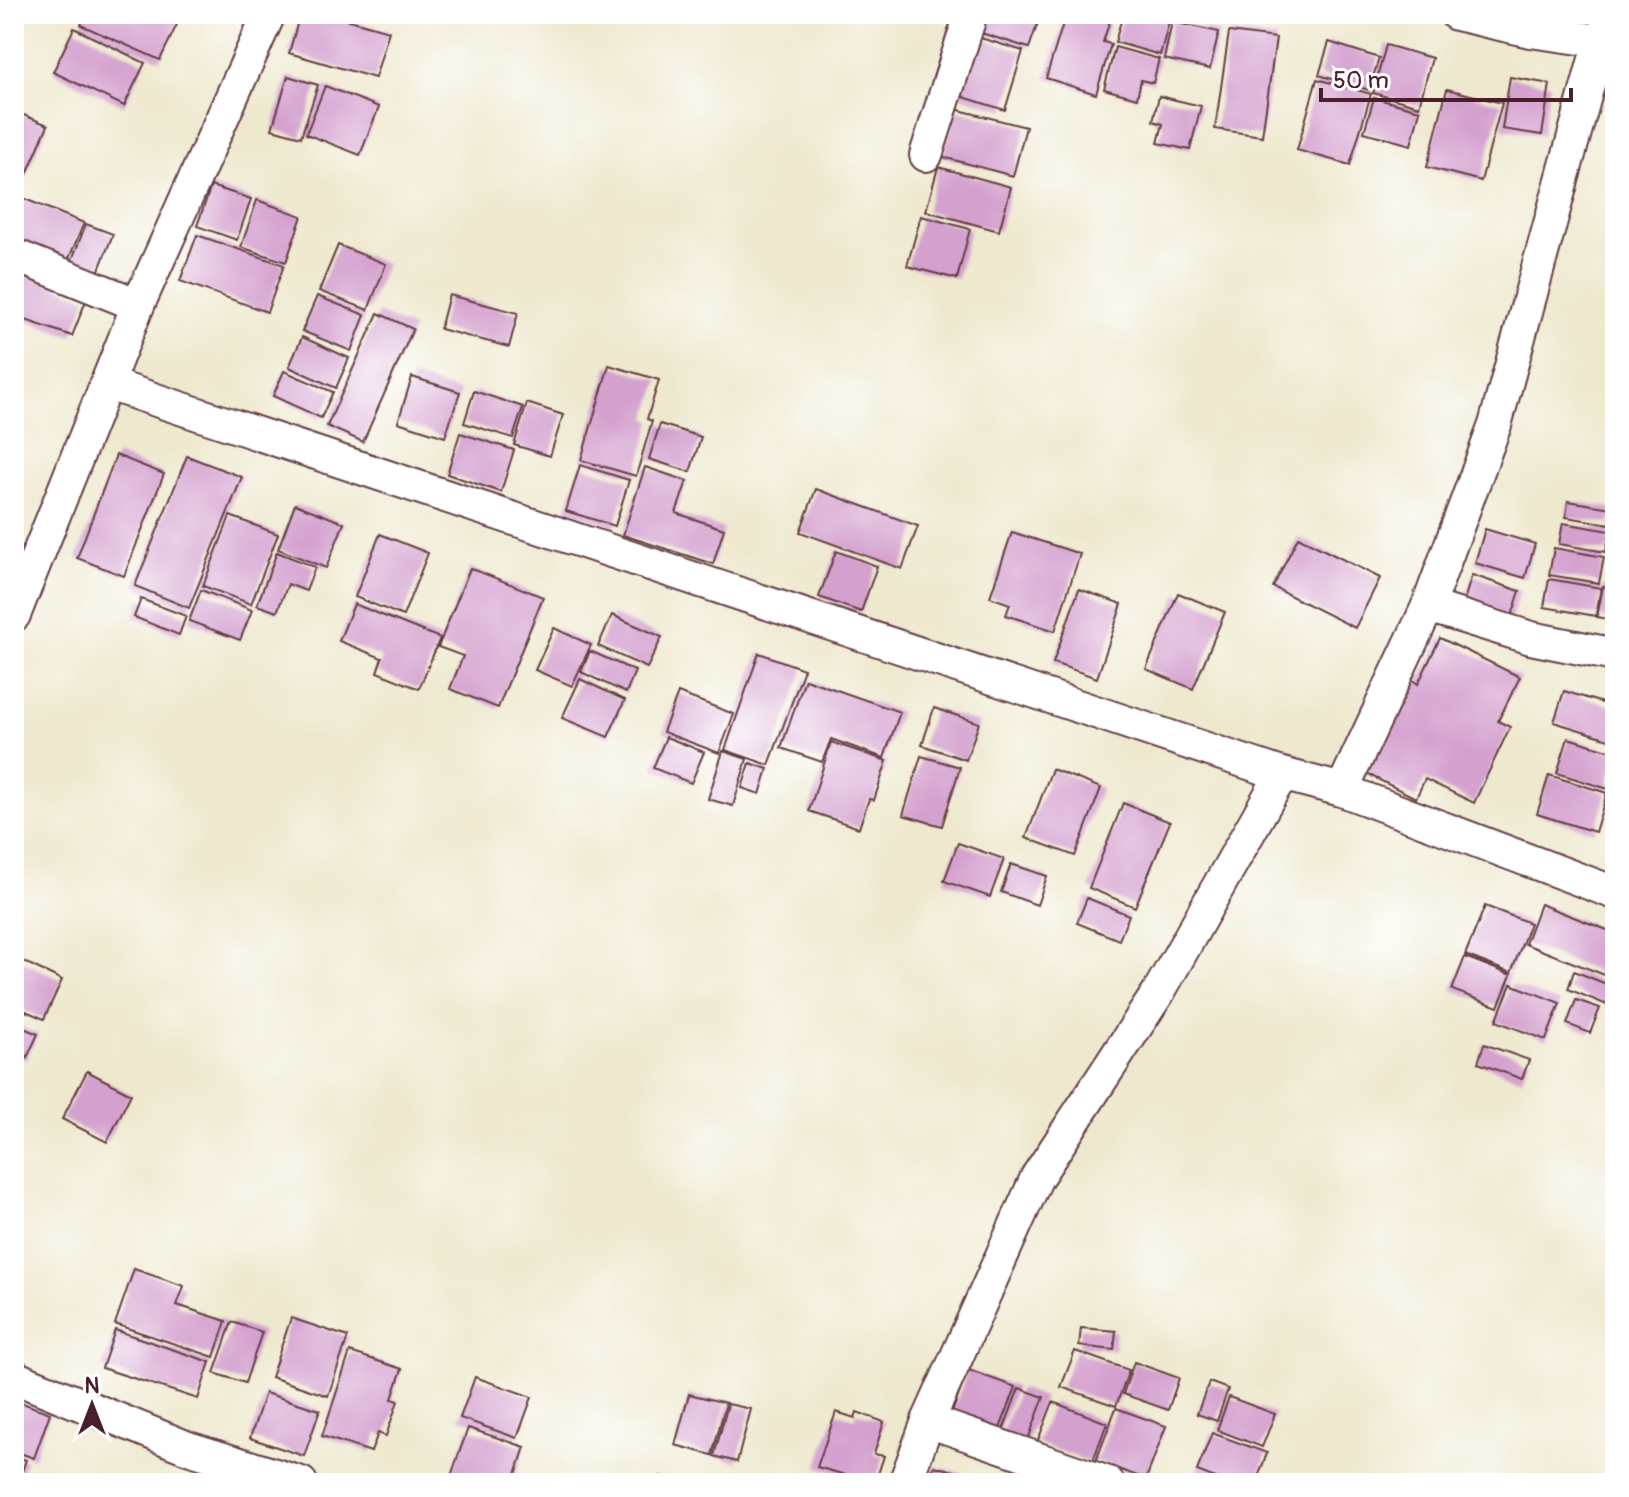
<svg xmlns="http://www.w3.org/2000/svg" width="1629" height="1497" viewBox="0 0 1629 1497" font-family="Pangolin,sans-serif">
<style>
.building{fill:#d4a1cf}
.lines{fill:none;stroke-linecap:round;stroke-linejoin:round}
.minor-casing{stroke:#633d43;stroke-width:36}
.minor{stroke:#fff;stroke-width:32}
</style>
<rect width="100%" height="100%" fill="#fff"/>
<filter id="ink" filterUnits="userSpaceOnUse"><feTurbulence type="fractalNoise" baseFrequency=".0125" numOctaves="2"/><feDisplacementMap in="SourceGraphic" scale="16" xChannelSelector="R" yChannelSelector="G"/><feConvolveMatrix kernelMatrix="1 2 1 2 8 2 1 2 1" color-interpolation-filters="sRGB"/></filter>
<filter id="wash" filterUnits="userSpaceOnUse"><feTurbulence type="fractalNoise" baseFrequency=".006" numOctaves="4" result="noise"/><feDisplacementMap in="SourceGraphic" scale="32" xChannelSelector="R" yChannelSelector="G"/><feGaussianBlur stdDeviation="1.8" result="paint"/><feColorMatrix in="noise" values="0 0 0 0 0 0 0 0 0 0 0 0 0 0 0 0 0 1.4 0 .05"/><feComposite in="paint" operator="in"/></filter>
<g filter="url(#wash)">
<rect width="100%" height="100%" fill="#eee8ce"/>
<g id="blocks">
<g class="building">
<path d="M86,14h91l4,2 -21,44 -79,-35z"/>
<path d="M300,14h51l-2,6 40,11 -14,47 -86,-25z"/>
<path d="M987,14h54l-12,34 -48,-15z"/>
<path d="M1066,14h46l-9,28 8,2 -15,50 -50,-16z"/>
<path d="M1123,14h18l28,8 -9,33 -45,-13z"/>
<path d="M1172,22l47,10 -9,37 -46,-10z"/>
<path d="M74,28l71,35 -21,43 -71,-34z"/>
<path d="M1229,32l47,6 -14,98 -47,-7z"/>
<path d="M974,36l49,15 -18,59 -48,-15z"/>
<path d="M1329,42l50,16 -10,32 -50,-15z"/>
<path d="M1386,45l46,13 -13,48 -46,-13z"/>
<path d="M1115,47l44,12 -6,24 -12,-3 -4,18 -33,-9z"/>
<path d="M288,76l30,9 -17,52 -29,-8z"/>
<path d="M1510,77l40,7 -8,51 -40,-6z"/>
<path d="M1317,79l54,15 -21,71 -53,-15z"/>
<path d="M325,86l54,21 -19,48 -54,-21z"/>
<path d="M1447,89l55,14 -21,78 -54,-14z"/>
<path d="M1159,96l42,10 -11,44 -32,-7 5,-19 -10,-3z"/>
<path d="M1374,98l46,12 -9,35 -47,-13z"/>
<path d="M955,109l71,18 -13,49 -70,-19z"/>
<path d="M14,111l34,14 -30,70 -4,-1z"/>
<path d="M938,167l73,20 -12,44 -73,-20z"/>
<path d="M211,186l40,13 -14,41 -40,-14z"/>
<path d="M20,197l64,26 -17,40 -53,-21v-29z"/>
<path d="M257,200l45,16 -16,46 -45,-15z"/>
<path d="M921,216l49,13 -13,50 -50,-13z"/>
<path d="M86,224l27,10 -16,41 -27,-10z"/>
<path d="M197,235l87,30 -17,47 -87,-31z"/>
<path d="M338,245l48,19 -18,46 -49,-19z"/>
<path d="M25,275l62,23 -15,38 -58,-20v-11z"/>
<path d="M449,295l69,18 -9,34 -69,-18z"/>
<path d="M317,296l48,19 -14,36 -49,-20z"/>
<path d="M378,313l35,16 -50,113 -36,-16z"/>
<path d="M302,337l47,21 -13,30 -47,-21z"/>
<path d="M609,365l50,15 -12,39 5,2 -16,55 -55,-16z"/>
<path d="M284,371l49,21 -12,26 -48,-22z"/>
<path d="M412,377l48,15 -15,45 -47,-15z"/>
<path d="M474,391l49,16 -10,31 -49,-15z"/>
<path d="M527,403l36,12 -13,41 -36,-11z"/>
<path d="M660,424l41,13 -11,35 -41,-13z"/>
<path d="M460,433l54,17 -13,42 -54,-18z"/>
<path d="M116,455l48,19 -40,102 -47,-18z"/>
<path d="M187,456l55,21 -53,131 -54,-22z"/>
<path d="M580,465l49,15 -14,46 -49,-15z"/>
<path d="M645,467l42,14 -11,32 48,16 -11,35 -90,-29z"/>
<path d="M816,489l102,37 -16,43 -102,-37z"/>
<path d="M1568,501l44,7 -2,16 -44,-7z"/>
<path d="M295,504l49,19 -18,45 -48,-19z"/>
<path d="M230,516l48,18 -27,70 -48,-18z"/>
<path d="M1563,523l47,8 -4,21 -47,-8z"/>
<path d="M1485,529l50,15 -10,34 -50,-15z"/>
<path d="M1012,532l68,22 -25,77 -49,-16 4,-11 -20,-7z"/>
<path d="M380,534l48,19 -25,63 -48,-19z"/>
<path d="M1298,537l82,41 -25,50 -82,-41z"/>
<path d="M1554,548l50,9 -5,26 -50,-8z"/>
<path d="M836,551l41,15 -16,46 -42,-15z"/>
<path d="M277,552l38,15 -9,24 -18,-7 -11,28 -20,-7z"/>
<path d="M470,568l73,29 -45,111 -48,-19 13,-33 -25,-9z"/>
<path d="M1472,575l48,16 -11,34 -48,-15z"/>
<path d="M1549,579l52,9 -5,28 -52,-9z"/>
<path d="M1603,586l12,3v32l-18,-4z"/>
<path d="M1079,589l43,15 -25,74 -44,-15z"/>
<path d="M201,590l51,20 -12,30 -51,-19z"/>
<path d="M1178,593l47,19 -32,77 -47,-20z"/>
<path d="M141,599l45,17 -7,19 -45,-18z"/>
<path d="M354,604l86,34 -21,51 -42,-17 5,-14 -43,-17z"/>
<path d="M612,615l50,22 -15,31 -49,-22z"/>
<path d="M554,628l37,17 -19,41 -37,-16z"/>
<path d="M1440,638l80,39 -22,44 12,6 -36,76 -49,-24 -9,19 -49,-24 45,-94 6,4z"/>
<path d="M590,651l45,20 -9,22 -45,-21z"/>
<path d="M759,653l45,16 -35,96 -44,-15z"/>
<path d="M580,679l45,21 -17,37 -46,-19z"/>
<path d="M805,679l95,33 -16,46 -53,-19 -9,23 -41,-14z"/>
<path d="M1564,691l51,16v34l-61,-19z"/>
<path d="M678,693l56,21 -15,39 -56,-21z"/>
<path d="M934,708l45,15 -13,37 -44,-15z"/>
<path d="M666,737l38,15 -13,31 -38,-15z"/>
<path d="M1568,738l47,14 -7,37 -51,-16z"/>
<path d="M831,742l56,19 -13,39 -5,-1 -10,29 -50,-17z"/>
<path d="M723,751l24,8 -14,47 -25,-7z"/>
<path d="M921,756l39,11 -18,59 -39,-11z"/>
<path d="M750,763l18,6 -8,25 -18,-6z"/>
<path d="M1052,769l49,19 -26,68 -49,-18z"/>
<path d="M1549,775l58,18 -12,39 -58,-18z"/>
<path d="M1123,803l47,19 -35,85 -46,-19z"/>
<path d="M1615,807v20l-7,-2z"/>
<path d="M958,843l46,16 -14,38 -46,-16z"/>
<path d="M1011,864l36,12 -10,29 -36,-13z"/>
<path d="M1087,898l42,17 -10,25 -42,-17z"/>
<path d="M1540,904l75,29v46l-90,-35z"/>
<path d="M1485,906l45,17 -19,50 -46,-18z"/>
<path d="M14,957l48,23 -18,39 -30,-13z"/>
<path d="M1465,957l46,18 -13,32 -46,-17z"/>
<path d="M1574,971l40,16 -7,18 -39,-16z"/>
<path d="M1511,984l49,19 -14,37 -50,-19z"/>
<path d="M1576,1000l24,8 -10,25 -23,-9z"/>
<path d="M14,1024l24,10 -12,26 -12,-6z"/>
<path d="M1484,1044l45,16 -7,19 -44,-16z"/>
<path d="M87,1071l44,23 -24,48 -45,-23z"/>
<path d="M134,1269l50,17 -7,19 49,16 -12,36 -99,-33z"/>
<path d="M291,1318l57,19 -20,59 -57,-19z"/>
<path d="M232,1322l30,10 -17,51 -31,-10z"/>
<path d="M1081,1328l35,3 -2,19 -35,-4z"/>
<path d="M115,1330l95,32 -12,37 -96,-31z"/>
<path d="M1075,1351l54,19 -13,36 -55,-19z"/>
<path d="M350,1352l52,17 -10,30 6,2 -12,35 -8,-3 -7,19 -49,-16z"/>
<path d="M1134,1362l45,16 -11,32 -45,-16z"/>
<path d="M968,1370l48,17 -19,49 -47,-18z"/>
<path d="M475,1377l57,20 -15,41 -57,-20z"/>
<path d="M1209,1382l19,7 -11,32 -20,-7z"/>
<path d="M1019,1388l25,9 -19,50 -25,-9z"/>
<path d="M265,1393l55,17 -16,46 -54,-18z"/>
<path d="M689,1394l37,9 -14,52 -37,-10z"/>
<path d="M1229,1397l46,17 -13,33 -45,-17z"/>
<path d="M14,1400l36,13 -16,45 -20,-7z"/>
<path d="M1053,1402l54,21 -15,40 -55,-20z"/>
<path d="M728,1404l23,5 -14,53 -23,-6z"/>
<path d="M1116,1408l50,18 -20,53 -50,-18z"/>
<path d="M836,1412l19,6 2,-6 27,10 -10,32 10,2 -9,27 -58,-16z"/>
<path d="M468,1428l57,19 -12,36h-42l-20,-7z"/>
<path d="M1212,1433l55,20 -11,30h-28l-31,-12z"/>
<path d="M14,1456l12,4 -8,23h-4z"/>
<path d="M934,1466l51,13 -1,4h-55z"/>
<path d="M661,1476l24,6v1h-26z"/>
<path d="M823,1476l21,6v1h-23z"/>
</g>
</g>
</g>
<g filter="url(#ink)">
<use href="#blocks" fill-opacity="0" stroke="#633d43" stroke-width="2"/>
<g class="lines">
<g class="minor-casing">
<g id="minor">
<path d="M1456,14l74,17 85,12"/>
<path d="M926,155l45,-141"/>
<path d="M14,255l124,50"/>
<path d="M108,384l1174,390 60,16 273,103"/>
<path d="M1428,606l103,32 84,17"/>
<path d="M14,615l124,-310 131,-291"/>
<path d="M1342,790l86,-184 67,-181 105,-384 14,-27"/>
<path d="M14,1377l174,71 113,35"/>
<path d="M928,1421l180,62"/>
<path d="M905,1483l23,-62 109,-244 121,-184 124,-219"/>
</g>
</g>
<use href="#minor" class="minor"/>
</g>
</g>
<rect width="1629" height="1497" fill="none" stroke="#fff" stroke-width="48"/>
<g transform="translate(92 1405)" stroke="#ffffff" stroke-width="6" paint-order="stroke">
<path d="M0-6L14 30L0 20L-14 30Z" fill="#4a1f2b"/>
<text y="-12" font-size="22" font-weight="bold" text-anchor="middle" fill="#4a1f2b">N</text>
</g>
<path d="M1321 88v12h250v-12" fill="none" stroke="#4a1f2b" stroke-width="4"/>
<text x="1333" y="88" font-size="24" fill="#4a1f2b" stroke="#ffffff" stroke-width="6" paint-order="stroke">50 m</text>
</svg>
